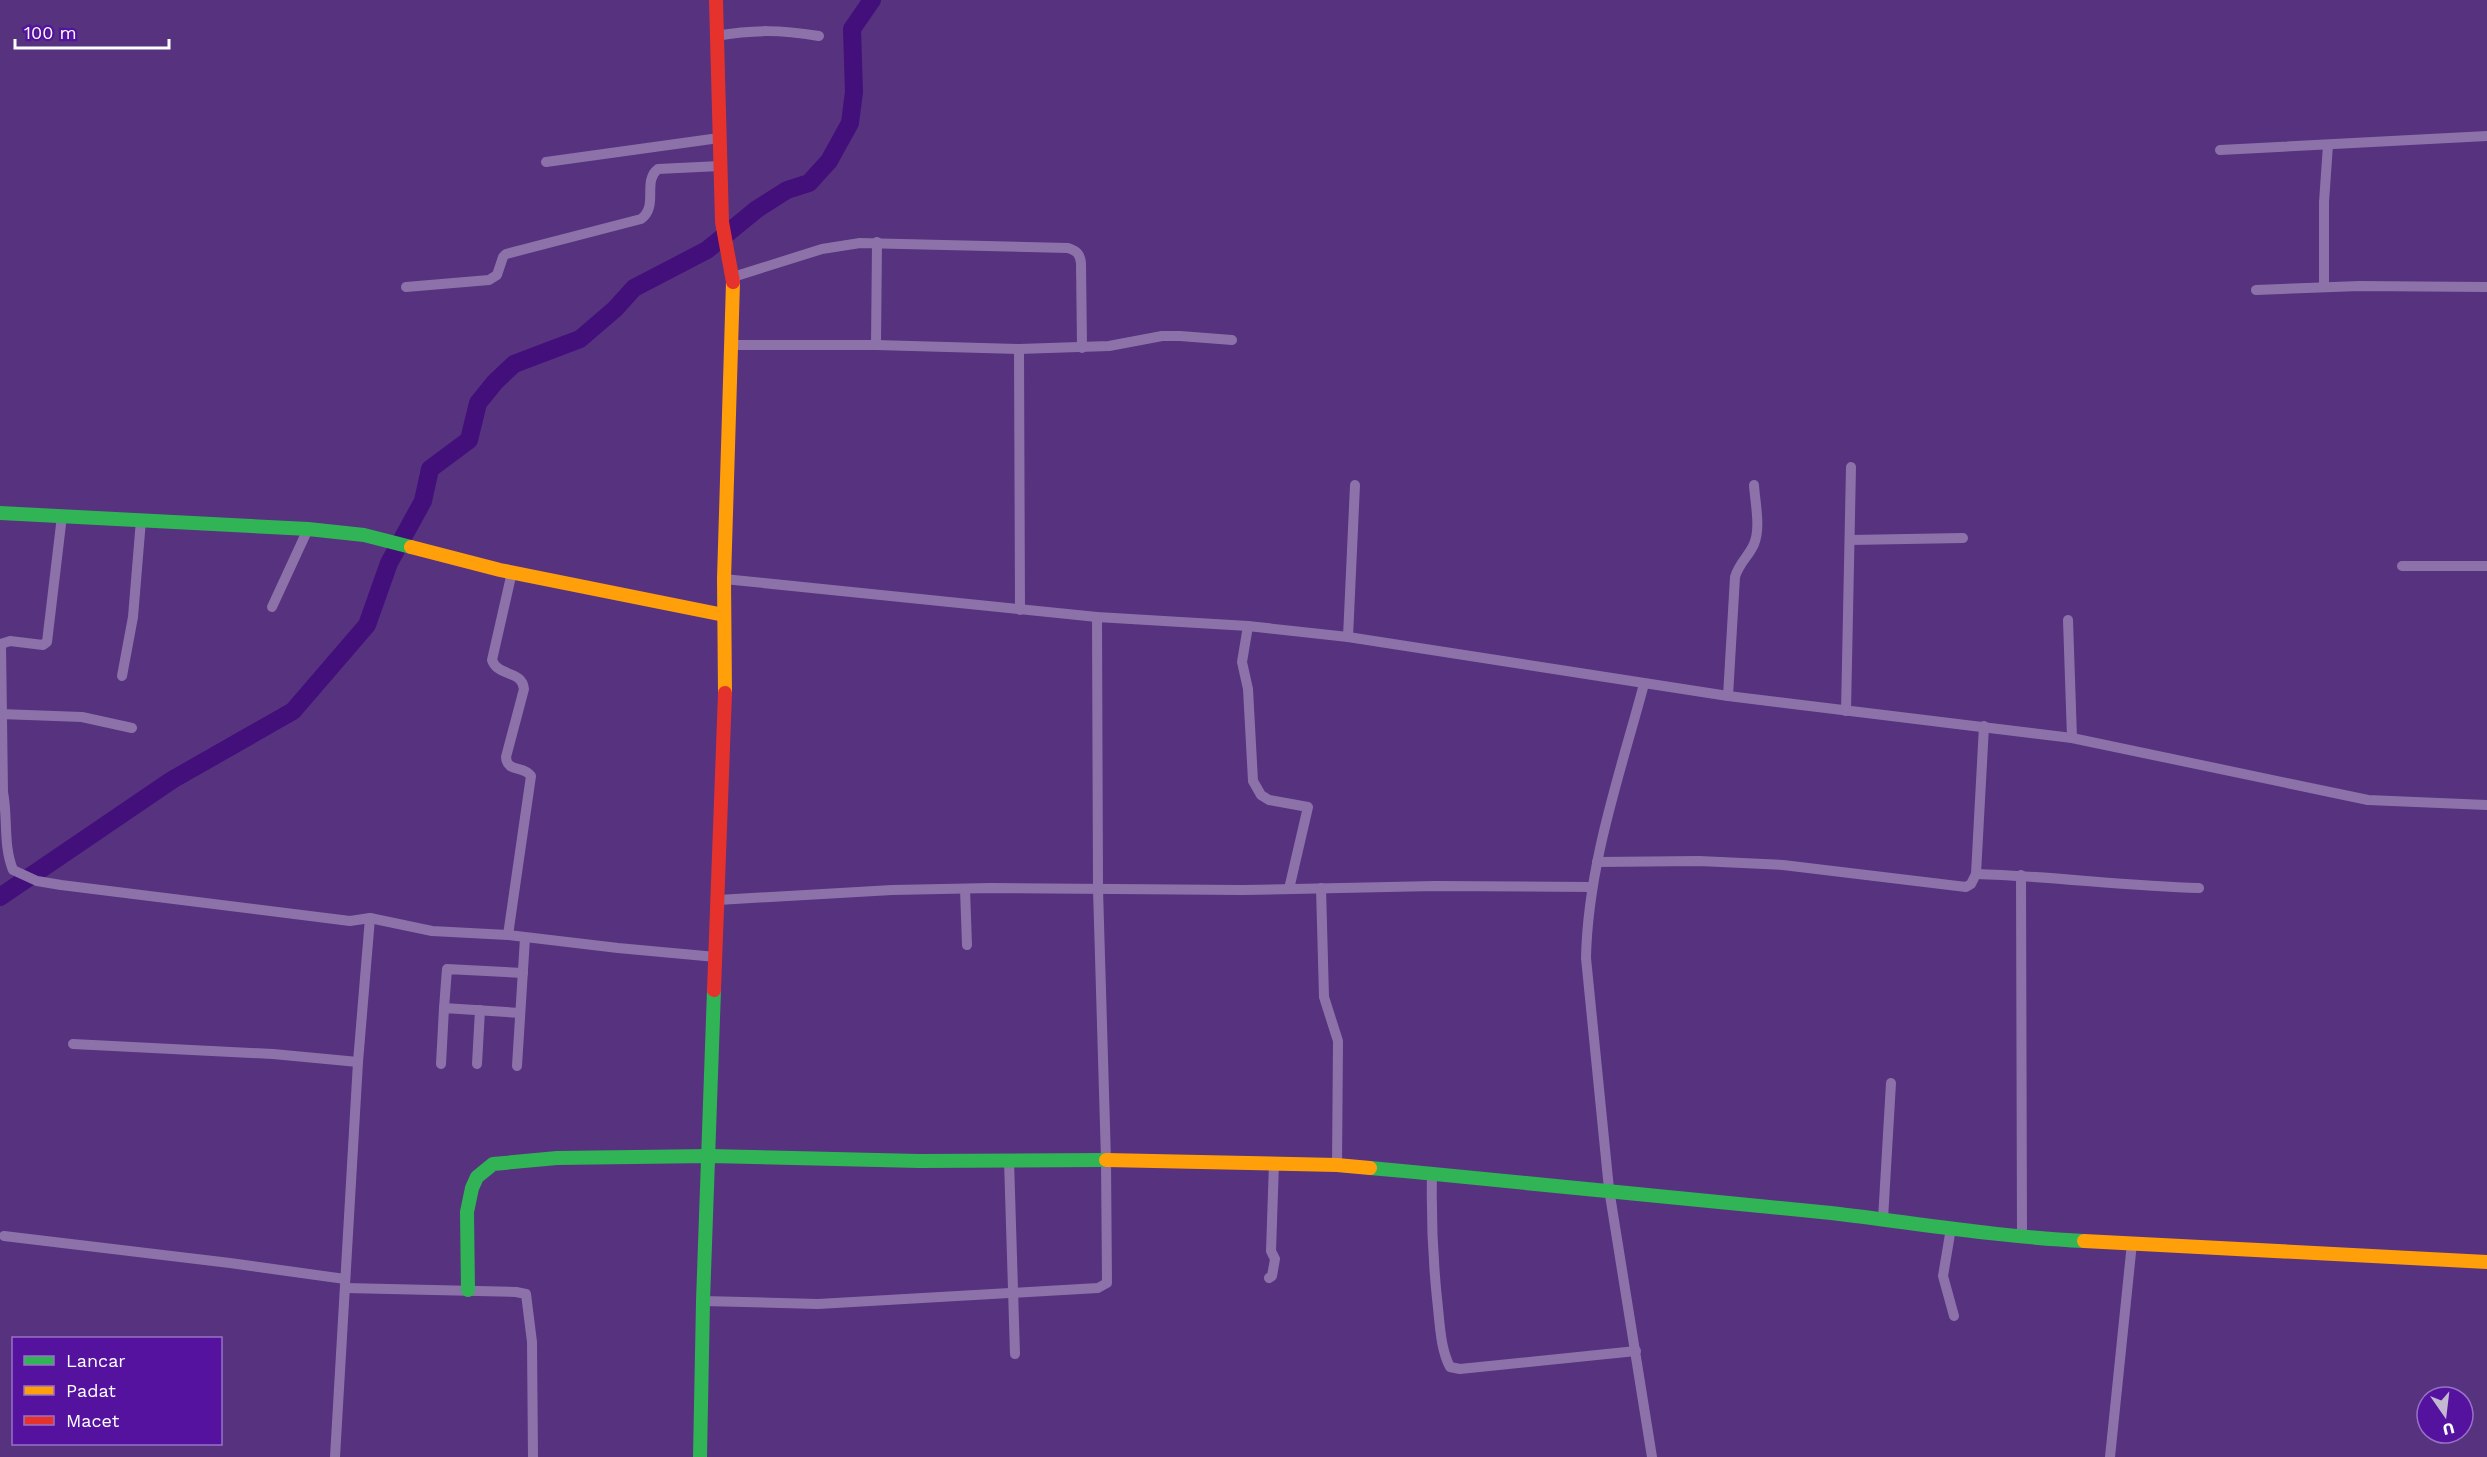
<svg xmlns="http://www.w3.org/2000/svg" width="2487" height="1457" viewBox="0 0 2487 1457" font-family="'Work Sans',sans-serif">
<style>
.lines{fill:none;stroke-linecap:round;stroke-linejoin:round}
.river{stroke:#430f7b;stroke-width:18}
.street{stroke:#8c72a9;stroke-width:10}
.fast{stroke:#30b455;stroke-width:14}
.slow{stroke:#ff9f0a;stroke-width:14}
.jam{stroke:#e5322d;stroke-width:14}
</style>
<rect width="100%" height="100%" fill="#56327f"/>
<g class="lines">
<path class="river" d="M0,897l172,-117 121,-69 74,-86 22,-62 34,-62 7,-32 39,-29 9,-37 17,-21 19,-18 66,-25 35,-30 19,-21 73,-38 50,-41 30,-19 22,-7 20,-22 21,-38 4,-31 -2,-63 20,-29"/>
<g class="street">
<path d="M716,36c40,-7 64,-6 103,0"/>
<path d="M2220,150l267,-14"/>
<path d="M546,162l173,-24"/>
<path d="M733,277l89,-28 38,-6 208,5c9,3 12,6 13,15l1,85"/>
<path d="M406,287l83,-7 8,-5 6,-18 3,-3 135,-35c18,-13 1,-38 17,-50l62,-3"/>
<path d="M2324,287v-85l4,-57"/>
<path d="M2256,290l104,-4 127,1"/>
<path d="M732,345h144l143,4 90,-3 53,-10h18l52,4"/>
<path d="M876,345l1,-103"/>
<path d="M1019,349l1,261"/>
<path d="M62,516l-15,126 -4,3 -33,-4 -9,3 2,148c5,26 0,54 10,78l24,11 24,4 289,36 20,-3 -12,144 -23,395"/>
<path d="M1850,540l113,-2"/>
<path d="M2402,566h85"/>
<path d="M724,579l373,38 151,9 100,11 380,59 344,42 296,62 119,5"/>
<path d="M272,607l36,-78"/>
<path d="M2068,620l4,118"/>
<path d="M1248,626l-6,36 6,27 5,92 8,14 8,5 39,7 -19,82"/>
<path d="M1348,637l7,-152"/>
<path d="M122,676l11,-59 8,-97"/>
<path d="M1644,684c-24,90 -56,180 -58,274l23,231 43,268"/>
<path d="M1728,696l7,-119c4,-14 14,-21 19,-33 7,-16 1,-42 0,-59"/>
<path d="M1846,711l5,-244"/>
<path d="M0,714l82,3 50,11"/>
<path d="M1597,862l102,-1 84,4 183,22 5,-3 5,-10 8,-148"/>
<path d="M1976,874c74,2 148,12 223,14"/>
<path d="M2021,875l1,363"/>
<path d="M1321,888l3,109 14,44 -1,124"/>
<path d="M965,889l2,56"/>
<path d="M718,900l174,-10 99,-2 252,2 192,-4 156,1"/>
<path d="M370,918l62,13 76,4 110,13 98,9"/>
<path d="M508,935l23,-159c-8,-11 -24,-3 -25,-19l18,-68c-2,-19 -26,-12 -32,-29l20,-88"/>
<path d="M444,1008l3,-39 76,4"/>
<path d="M73,1044l200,10 85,8"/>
<path d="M441,1064l3,-56 76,5"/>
<path d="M477,1064l3,-54"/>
<path d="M517,1066l8,-128"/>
<path d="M1009,1160l6,194"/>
<path d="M1432,1173c-1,45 1,90 6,135 2,19 3,42 12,59l10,2 176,-18"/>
<path d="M1883,1219l8,-136"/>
<path d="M1951,1228l-8,48 11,40"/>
<path d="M4,1236l226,27 115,16"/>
<path d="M1269,1278l3,-2 3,-17 -4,-8 3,-88"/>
<path d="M345,1288l171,4 10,2 6,48 1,115"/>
<path d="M703,1301l115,3 280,-16 9,-5 -1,-123 -8,-271 -1,-272"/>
<path d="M2110,1457l22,-214"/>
</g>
<g class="fast">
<path d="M0,513l308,16 56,6 47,12"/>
<path d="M1370,1168c154,14 308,29 461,45 85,10 168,24 253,28"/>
<path d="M468,1290l-1,-78 5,-24 5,-11 16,-13 64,-6 153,-2 209,5 187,-1"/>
<path d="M700,1457l3,-156 11,-311"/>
</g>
<g class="slow">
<path d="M411,547l89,23 224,45"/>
<path d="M725,693l-1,-114 9,-297"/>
<path d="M1106,1160l231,5 33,3"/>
<path d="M2084,1241l403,21"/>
</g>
<g class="jam">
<path d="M716,0l6,222 11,60"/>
<path d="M714,990l11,-297"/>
</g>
</g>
<rect x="12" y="1337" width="210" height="108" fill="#54129f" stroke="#9871c5" stroke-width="1.5"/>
<rect x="24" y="1356" width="30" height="9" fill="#30b455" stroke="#9871c5" stroke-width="1.5"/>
<text x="66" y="1367" font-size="18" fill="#ffffff">Lancar</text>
<rect x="24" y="1386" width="30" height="9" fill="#ff9f0a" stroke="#9871c5" stroke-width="1.5"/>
<text x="66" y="1397" font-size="18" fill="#ffffff">Padat</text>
<rect x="24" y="1416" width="30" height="9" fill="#e5322d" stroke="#9871c5" stroke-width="1.5"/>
<text x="66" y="1427" font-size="18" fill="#ffffff">Macet</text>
<g transform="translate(2445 1415) rotate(166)"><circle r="28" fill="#54129f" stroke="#9871c5" stroke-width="1.5"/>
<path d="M0-4.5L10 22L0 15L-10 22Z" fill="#c4b7d2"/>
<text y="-9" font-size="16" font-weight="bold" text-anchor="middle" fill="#ffffff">U</text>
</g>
<path d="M15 39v9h154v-9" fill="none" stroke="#ffffff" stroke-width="3"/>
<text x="24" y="39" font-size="18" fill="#ffffff" stroke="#54129f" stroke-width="4.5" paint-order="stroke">100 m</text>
</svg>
